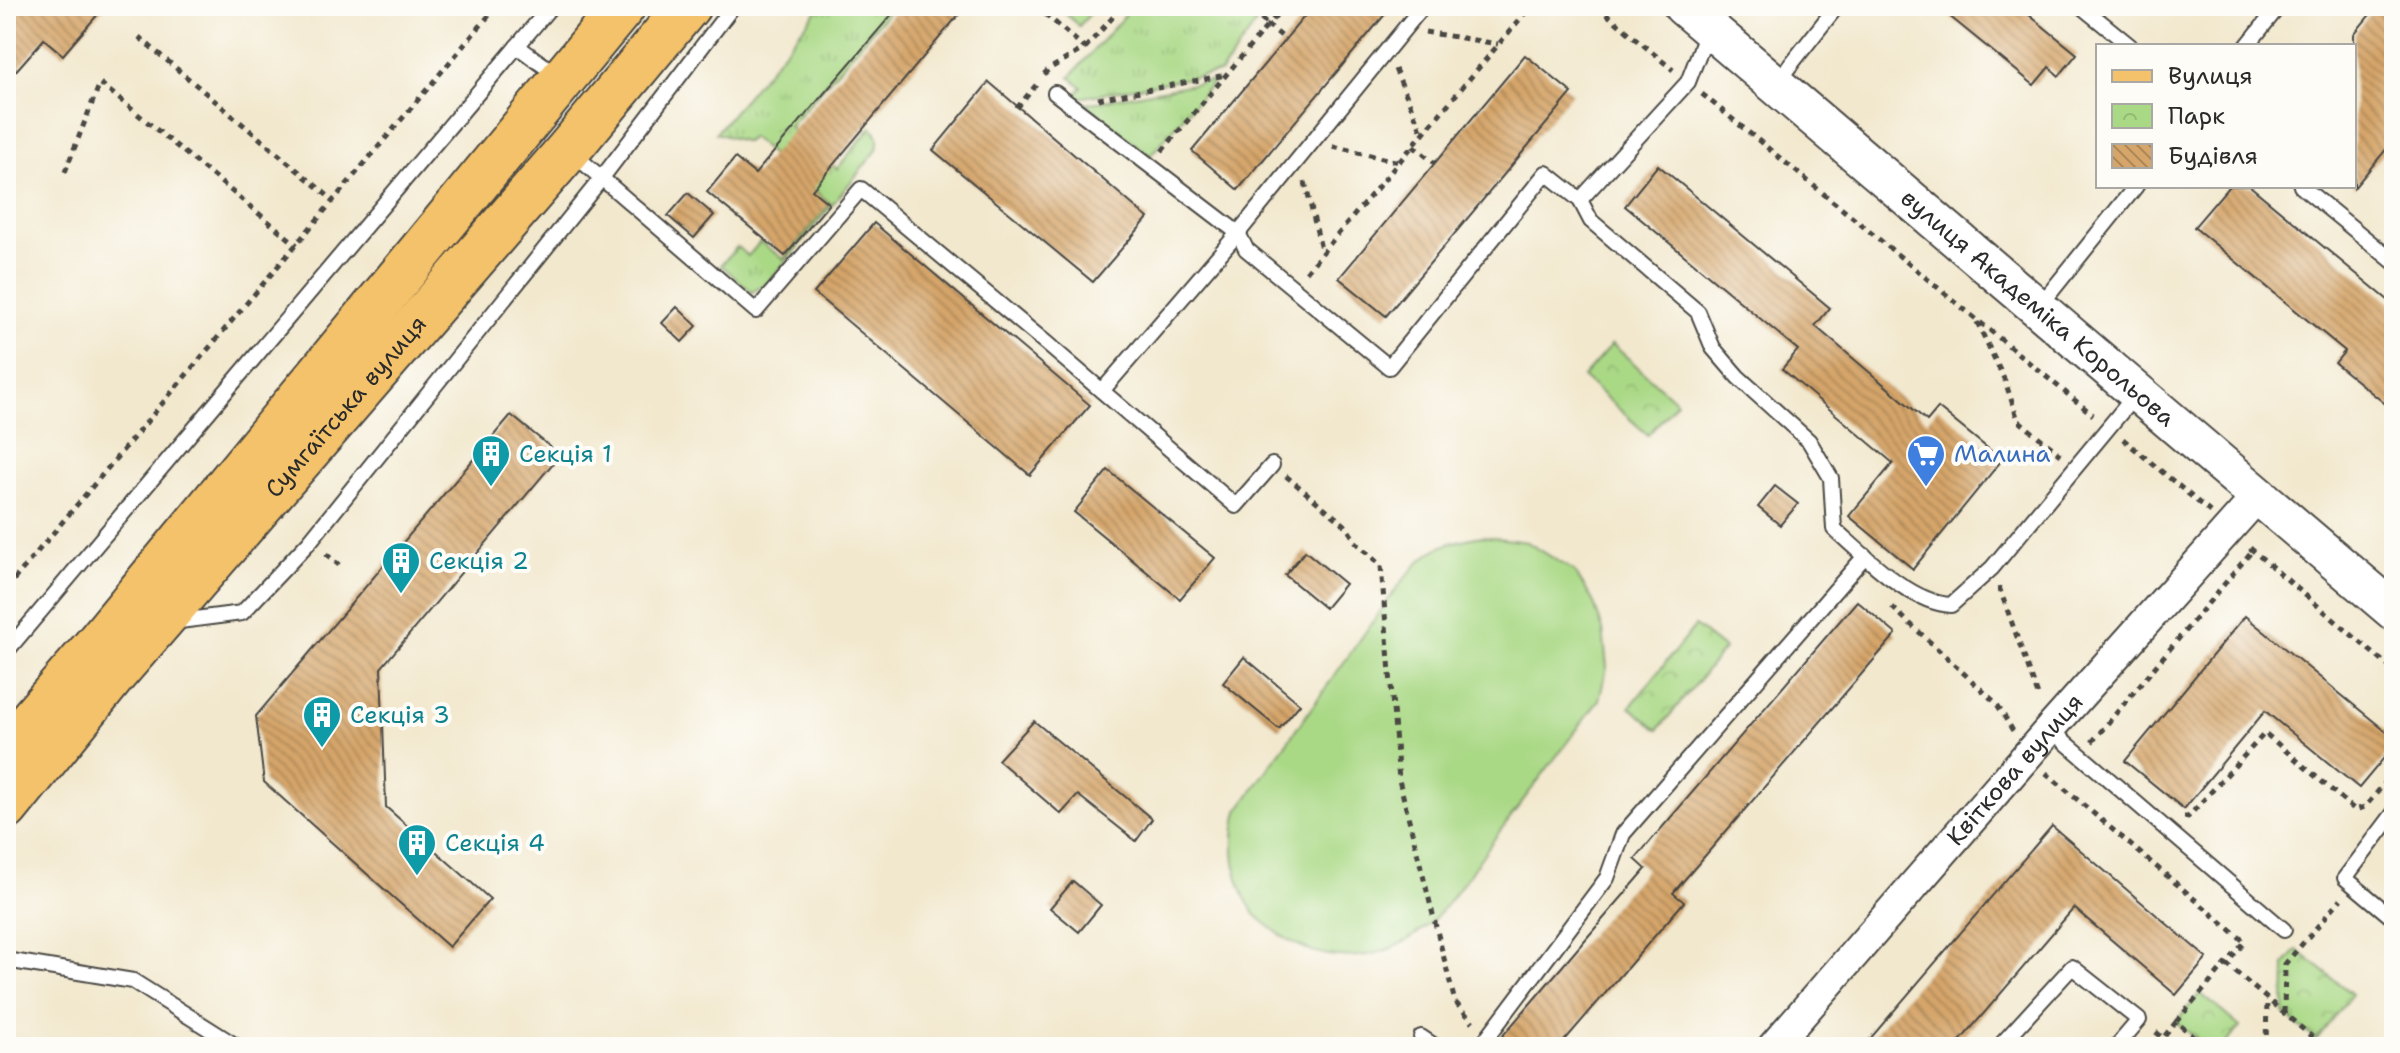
<svg xmlns="http://www.w3.org/2000/svg" width="2400" height="1053" viewBox="0 0 2400 1053" font-family="'Shantell Sans',sans-serif">
<style>
.grass{fill:url(#grass-tufts);stroke:#6a8258;stroke-width:2}
.park{fill:url(#park-crowns);stroke:#6a8258;stroke-width:2}
.pitch{fill:#aad986;stroke:#6a8258;stroke-width:2}
.building{fill:url(#building-back-hatch)}
.lines{fill:none;stroke-linecap:round;stroke-linejoin:round}
.service-casing{stroke:#494743;stroke-width:18}
.minor-casing{stroke:#494743;stroke-width:34}
.tertiary-casing{stroke:#494743;stroke-width:42}
.primary-casing{stroke:#494743;stroke-width:48}
.path{stroke:#494743;stroke-width:5;stroke-dasharray:6 6;stroke-linecap:butt}
.service{stroke:#fff;stroke-width:14}
.minor{stroke:#fff;stroke-width:30}
.tertiary{stroke:#fff;stroke-width:38}
.primary{stroke:#f4c26a;stroke-width:44}
.labels{text-anchor:middle;dominant-baseline:central;stroke-width:8;stroke-linejoin:round;paint-order:stroke}
.street-label{font-size:24px;fill:#2b2b2b;stroke:#fdfcf7}
.culture-label{font-size:24px;fill:#0d838f;stroke:#fdfcf7;text-anchor:start}
.shop-label{font-size:24px;fill:#366cbe;stroke:#fdfcf7;text-anchor:start}
</style>
<defs>
<pattern id="grass-tufts" width="24" height="20" patternUnits="userSpaceOnUse" patternTransform="scale(2)"><rect width="24" height="20" fill="#aad986"/><path d="M3 7l-1-3M5 7V3M7 7l1-3M15 17l-1-3M17 17v-4M19 17l1-3" fill="none" stroke="#92ba74"/></pattern>
<pattern id="park-crowns" width="20" height="18" patternUnits="userSpaceOnUse" patternTransform="scale(2)"><rect width="20" height="18" fill="#aad986"/><path d="M2 6a3 3 0 1 1 6 0M12 15a3 3 0 1 1 6 0" fill="none" stroke="#92ba74"/></pattern>
<pattern id="building-back-hatch" width="6" height="6" patternUnits="userSpaceOnUse" patternTransform="scale(2)"><rect width="6" height="6" fill="#d5a56a"/><path d="M-1 5l2 2M0 0l6 6M5-1l2 2" fill="none" stroke="#ad8757"/></pattern>
</defs>
<rect width="100%" height="100%" fill="#fdfcf7"/>
<filter id="ink" filterUnits="userSpaceOnUse"><feTurbulence type="fractalNoise" baseFrequency=".0125" numOctaves="2"/><feDisplacementMap in="SourceGraphic" scale="16" xChannelSelector="R" yChannelSelector="G"/><feConvolveMatrix kernelMatrix="1 2 1 2 8 2 1 2 1" color-interpolation-filters="sRGB"/></filter>
<filter id="wash" filterUnits="userSpaceOnUse"><feTurbulence type="fractalNoise" baseFrequency=".006" numOctaves="4" result="noise"/><feDisplacementMap in="SourceGraphic" scale="32" xChannelSelector="R" yChannelSelector="G"/><feGaussianBlur stdDeviation="1.8" result="paint"/><feColorMatrix in="noise" values="0 0 0 0 0 0 0 0 0 0 0 0 0 0 0 0 0 1.4 0 .05"/><feComposite in="paint" operator="in"/></filter>
<g filter="url(#wash)">
<rect width="100%" height="100%" fill="#f2e8ce"/>
<g class="grass">
<path d="M821,6h72l-104,121 48,42 34,-42c8,6 8,13 6,23l-109,133 -16,9 -31,-27 16,-18 11,9 12,-14 24,17 46,-56 -79,-66 -5,5 -30,-9z"/>
<path d="M1057,6h40l-18,20z"/>
<path d="M1133,6h101l22,18 -35,48 -142,26 -3,-4 6,-7 -12,-10z"/>
<path d="M1215,80l-65,76 -64,-52z"/>
</g>
<g class="park">
<path d="M1612,344l65,58 -29,33 -65,-58z"/>
<path d="M1695,626l29,23 -66,81 -28,-23z"/>
<path d="M2297,950l55,44 -36,46 -32,-27 1,-49z"/>
<path d="M2200,993l40,34 -17,20h-16l-31,-25z"/>
</g>
<path class="pitch" d="M1482,536l45,6 47,29 19,30 10,29 4,37 -8,33c-33,44 -66,87 -99,131 -20,27 -43,64 -66,88 -47,47 -113,50 -164,8 -6,-5 -14,-10 -18,-17 -19,-28 -22,-67 -14,-99l156,-219c31,-39 37,-47 88,-56z"/>
<g id="blocks">
<g class="building">
<path d="M6,6h99l-42,49 -19,-16 -38,43z"/>
<path d="M899,6h67l-154,184 17,14 -44,52 -78,-64 28,-34 20,16z"/>
<path d="M1313,6h79l-154,184 -46,-39z"/>
<path d="M1937,6h81l59,48 -18,22 -10,-9 -15,18z"/>
<path d="M2377,6h17v134l-40,48v-154z"/>
<path d="M1525,55l47,38 -186,223 -47,-38z"/>
<path d="M989,82l159,136 -55,64 -160,-132z"/>
<path d="M1658,165l172,143 -15,18 112,95 11,-13 64,52 -89,109 -64,-53 44,-53 -111,-94 16,-19 -173,-144z"/>
<path d="M2229,186h21l144,119v106l-59,-48 10,-12 -151,-124z"/>
<path d="M688,193l26,22 -20,23 -26,-22z"/>
<path d="M874,223l216,182 -60,70 -216,-182z"/>
<path d="M677,307l20,19 -15,16 -20,-19z"/>
<path d="M511,415l49,40 -179,213 5,139 104,92 -41,48 -185,-165 -8,-66z"/>
<path d="M1108,470l107,88 -35,41 -106,-87z"/>
<path d="M1775,486l23,18 -18,21 -22,-18z"/>
<path d="M1305,551l40,33 -20,24 -40,-33z"/>
<path d="M1857,601l39,33 -223,259 11,9 -125,145h-66l153,-178 -11,-10z"/>
<path d="M2245,616l149,122v8l-35,42 -94,-77 -81,98 -59,-48z"/>
<path d="M1244,657l56,47 -21,25 -56,-46z"/>
<path d="M1034,721l118,98 -16,22 -58,-46 -17,19 -63,-54z"/>
<path d="M2052,826l155,132 -31,37 -102,-87 -119,139h-92z"/>
<path d="M1073,881l28,24 -22,27 -29,-24z"/>
</g>
</g>
</g>
<g filter="url(#ink)">
<use href="#blocks" fill-opacity="0" stroke="#494743" stroke-width="2"/>
<g class="lines">
<g class="service-casing">
<g id="service">
<path d="M2081,6l49,40"/>
<path d="M1708,30l-20,52 -108,118 11,21 107,91 15,36 25,29 71,64 22,37 3,51c31,27 76,74 117,76l41,-37 145,-175"/>
<path d="M517,46l41,30"/>
<path d="M2247,46l32,-40"/>
<path d="M1777,82l60,-76"/>
<path d="M1055,93l183,140 8,16 143,118 157,-194 34,27"/>
<path d="M570,151l186,160 105,-122 185,154 190,163 36,-41"/>
<path d="M2301,186l93,76"/>
<path d="M2038,308l98,-122"/>
<path d="M1102,391l136,-158 185,-227"/>
<path d="M172,622l70,-9 68,-72 291,-362 132,-173"/>
<path d="M6,652l545,-646"/>
<path d="M2050,729l234,201"/>
<path d="M2394,813l-49,65 49,41"/>
<path d="M6,960l127,21 103,65"/>
<path d="M1421,1037l15,10"/>
<path d="M1480,1047l127,-169 16,-44 242,-278"/>
<path d="M1999,1047l73,-80 67,53 -23,27"/>
</g>
</g>
<g class="minor-casing">
<g id="minor">
<path id="s1" d="M1773,1047l277,-318 209,-234"/>
</g>
</g>
<g class="tertiary-casing">
<g id="tertiary">
<path id="s2" d="M1683,6l711,605"/>
</g>
</g>
<g class="primary-casing">
<g id="primary">
<path d="M6,749l86,-99 531,-644"/>
<path id="s3" d="M6,808l111,-137 451,-521 120,-144"/>
</g>
</g>
<g class="path">
<path d="M1036,6l49,42 -36,21 -5,5"/>
<path d="M1284,6l-16,19 17,14"/>
<path d="M1597,6l76,64"/>
<path d="M1425,32l73,12"/>
<path d="M139,37l195,164"/>
<path d="M1085,48l38,-42"/>
<path d="M1395,69l28,65"/>
<path d="M1702,94l391,321"/>
<path d="M1098,99l128,-24"/>
<path d="M1017,108l19,-23"/>
<path d="M1333,146l66,16"/>
<path d="M1413,146l22,17"/>
<path d="M1162,151l106,-126 -23,-19"/>
<path d="M65,172l35,-89 197,162"/>
<path d="M1305,182l17,71"/>
<path d="M1306,272l225,-266"/>
<path d="M1977,322l28,59 13,39 43,35"/>
<path d="M2123,439l87,73"/>
<path d="M1286,476l59,49 11,17 25,24 18,214 56,222 18,20"/>
<path d="M2250,548l144,123"/>
<path d="M326,554l13,11"/>
<path d="M1999,587l40,111"/>
<path d="M6,589l491,-583"/>
<path d="M1892,607l105,97 16,27"/>
<path d="M2092,742l160,-191"/>
<path d="M2046,773l199,169 -69,80"/>
<path d="M2184,817h4l77,-84 90,77 10,-3 29,-35"/>
<path d="M2226,964l98,83"/>
<path d="M2284,1013l1,-49 56,-65"/>
<path d="M2156,1032l7,6 13,-16 31,25"/>
<path d="M2266,1047l1,-48"/>
</g>
<use href="#service" class="service"/>
<use href="#minor" class="minor"/>
<use href="#tertiary" class="tertiary"/>
<use href="#primary" class="primary"/>
</g>
</g>
<defs>
<g id="building-pin" transform="scale(2)"><path d="M0 17L-7.5 6A9.5 9.5 0 1 1 7.5 6Z" fill="#0f9aa8" stroke="#fdfcf7"/><path d="M-4-6H4V6H1V3H-1V6H-4ZM-2.5-4.3h1.7v1.8h-1.7ZM.8-4.3h1.7v1.8H.8ZM-2.5-1h1.7V.8h-1.7ZM.8-1h1.7V.8H.8Z" fill="#fff"/></g>
<g id="supermarket-pin" transform="scale(2)"><path d="M0 17L-7.5 6A9.5 9.5 0 1 1 7.5 6Z" fill="#3f7fe0" stroke="#fdfcf7"/><path d="M-6-5.5h2.5l.6 2H6L4.5 2H-2.5L-4.4-4H-6ZM-1.5 3.2a1.3 1.3 0 1 0 .1 0ZM3 3.2a1.3 1.3 0 1 0 .1 0Z" fill="#fff"/></g>
</defs>
<g fill-rule="evenodd">
<use href="#building-pin" x="491" y="454"/>
<use href="#supermarket-pin" x="1926" y="454"/>
<use href="#building-pin" x="401" y="561"/>
<use href="#building-pin" x="322" y="715"/>
<use href="#building-pin" x="417" y="843"/>
</g>
<g class="labels">
<g class="street-label">
<text stroke="none"><textPath href="#s2" startOffset="466">вулиця Академіка Корольова</textPath></text>
<text stroke="none"><textPath href="#s3" startOffset="526">Сумгаїтська вулиця</textPath></text>
<text stroke="none"><textPath href="#s1" startOffset="368">Квіткова вулиця</textPath></text>
</g>
<g class="culture-label">
<text x="519" y="454">Секція 1</text>
<text x="429" y="561">Секція 2</text>
<text x="350" y="715">Секція 3</text>
<text x="445" y="843">Секція 4</text>
</g>
<g class="shop-label">
<text x="1954" y="454">Малина</text>
</g>
</g>
<rect width="2400" height="1053" fill="none" stroke="#fdfcf7" stroke-width="32"/>
<rect x="2096" y="44" width="260" height="144" fill="#fdfcf7" stroke="#a9a8a5" stroke-width="2"/>
<rect x="2112" y="70" width="40" height="12" fill="#f4c26a" stroke="#a9a8a5" stroke-width="2"/>
<text x="2168" y="84" font-size="24" fill="#2b2b2b">Вулиця</text>
<rect x="2112" y="104" width="40" height="24" fill="url(#park-crowns)" stroke="#a9a8a5" stroke-width="2"/>
<text x="2168" y="124" font-size="24" fill="#2b2b2b">Парк</text>
<rect x="2112" y="144" width="40" height="24" fill="url(#building-back-hatch)" stroke="#a9a8a5" stroke-width="2"/>
<text x="2168" y="164" font-size="24" fill="#2b2b2b">Будівля</text>
</svg>
